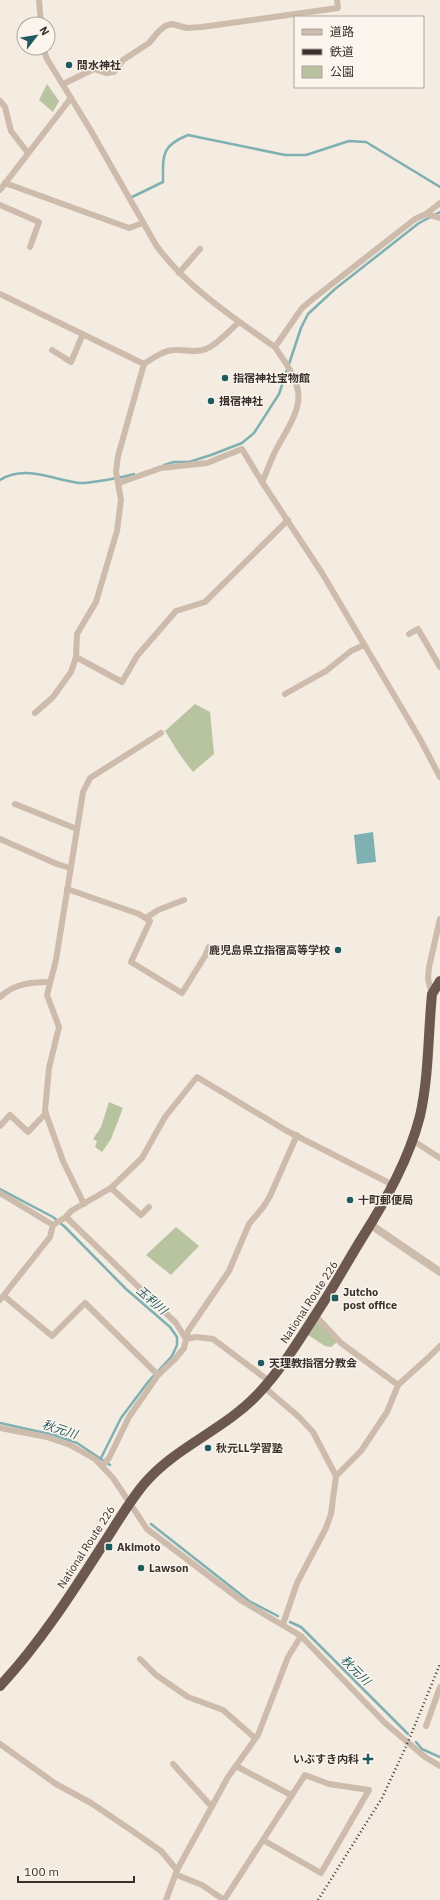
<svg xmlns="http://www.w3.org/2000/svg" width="440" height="1900" viewBox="0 0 440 1900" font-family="'IBM Plex Sans','Noto Sans JP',sans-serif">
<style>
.green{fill:#b8c4a0}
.water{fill:#7fb0b2}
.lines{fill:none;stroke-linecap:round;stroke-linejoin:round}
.stream{stroke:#7fb0b2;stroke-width:2.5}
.minor{stroke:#cdbbac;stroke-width:6}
.tertiary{stroke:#cdbbac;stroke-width:8}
.trunk{stroke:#6c584f;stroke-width:10}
.rail{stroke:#3b302b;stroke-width:2.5;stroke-dasharray:1 3;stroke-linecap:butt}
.poi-dot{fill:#1f5a5e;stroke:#fbf5ee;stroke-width:1.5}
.labels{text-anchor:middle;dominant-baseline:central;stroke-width:3;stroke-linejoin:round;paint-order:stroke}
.poi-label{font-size:11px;font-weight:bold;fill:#3b302b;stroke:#fbf5ee;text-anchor:start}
.street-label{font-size:11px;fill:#3b302b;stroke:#fbf5ee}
.water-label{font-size:12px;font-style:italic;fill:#1f5a5e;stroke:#fbf5ee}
</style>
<rect width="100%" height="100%" fill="#f4ebe1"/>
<g class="green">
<path d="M47,84l12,17 -6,11 -14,-12z"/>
<path d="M195,704l15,8 4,42 -21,18 -13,-17 -15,-24z"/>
<path d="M109,1102l14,6 -12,31 -9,13 -7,-5 2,-6 -4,-2 8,-12z"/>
<path d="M176,1227l23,19 -28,29 -25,-20z"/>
<path d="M317,1320l20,22 -6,5 -6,-1 -17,-11z"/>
</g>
<path class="water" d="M373,832l3,30 -19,2 -3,-29z"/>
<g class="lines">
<g class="stream">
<path d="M132,197l31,-15c0,-27 -2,-36 25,-47l97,20h21l43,-14 17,1 74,45"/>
<path d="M164,465l10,-3h15l22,-7 31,-12 12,-10 25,-39 22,-66 7,-14 27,-25 84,-66 21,-11"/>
<path d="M0,480c25,-16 53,0 79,3 8,1 46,-6 55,-9"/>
<path d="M0,1189l53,28 12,10 61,62 44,38 7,10v8l-5,11 -24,26 -27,36 -20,40"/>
<path d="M0,1423l54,12 23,8 33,22"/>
<path d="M151,1524l98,77 29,15"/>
<path d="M290,1622l11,5 107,107"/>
<path d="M416,1742l6,7 18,8"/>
</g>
<g class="minor">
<path d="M39,0l2,24"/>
<path d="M43,48l4,11 43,70 66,116c28,40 79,74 119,102"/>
<path d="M63,84l31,-15 12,4 8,-1 9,-12 26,-17 9,-11 7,-6 7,-2 15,4 15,-1 136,-19 -1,-8"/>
<path d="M0,101l5,6 6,24 17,22"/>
<path d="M5,183l124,45 14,-5"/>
<path d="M0,190l71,-92"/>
<path d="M0,205l39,17 -9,25"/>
<path d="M426,214l14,4"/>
<path d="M179,273l21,-24"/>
<path d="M0,294l144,70"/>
<path d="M52,350l19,12 12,-28"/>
<path d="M262,482c4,-8 7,-17 11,-26 8,-19 29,-43 25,-65 -3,-17 -14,-30 -23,-44l27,-39 12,-10 101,-79 11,-5 14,-11"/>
<path d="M119,483l42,-15 46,-5 35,-14 20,33 60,91 98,166 20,38"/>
<path d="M409,634l9,-5 22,38"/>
<path d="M76,657l46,25 15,-26 39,-45 29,-9 83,-82"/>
<path d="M285,694l41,-23 25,-20 13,-6"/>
<path d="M35,713l18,-16 18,-25 5,-15 1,-23 19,-32 21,-71 4,-31 -5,-28 2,-16 26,-92c9,-6 20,-14 31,-14 11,-1 20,4 31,-1 12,-5 23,-18 33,-27"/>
<path d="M15,804l62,25"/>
<path d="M0,839l57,25 13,4"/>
<path d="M67,889l72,25 11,7 -19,41 51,31 23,-37 4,-9"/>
<path d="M146,918l12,-8 26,-10"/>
<path d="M432,994l-4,-15 1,-12 11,-48"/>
<path d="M0,997c14,-13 30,-15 49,-15"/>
<path d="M0,1126l10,-11 18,17 18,-19"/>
<path d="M412,1140l28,18"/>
<path d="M111,1188l30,27 8,-8"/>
<path d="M0,1193l53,32"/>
<path d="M84,1204l-21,-43 -18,-50 4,-43 10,-41 -12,-32 9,-35 27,-168 7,-14 71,-45"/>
<path d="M66,1217l110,106 10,16"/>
<path d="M4,1296l48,40 33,-33 73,72"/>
<path d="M0,1300l50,-63 3,-12 13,-8 5,-6 40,-23 31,-30 23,-41 32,-40 90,54 106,54"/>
<path d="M315,1315l26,28 57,42"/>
<path d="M186,1339l10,-2 17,2 56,42"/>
<path d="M264,1387l35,30 14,15 23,44 -5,38 -5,14 -29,55 -14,41"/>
<path d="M0,1428l47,9 23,8 25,14 18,19 34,51 95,72 59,35 84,87 40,34 15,9"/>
<path d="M102,1466l7,-8 20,-41 29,-42 17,-16 9,-11 4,-17 41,-60 20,-47 15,-18 6,-10 27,-61"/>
<path d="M336,1476l25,-25 26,-39 11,-27 31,-28 11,-11"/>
<path d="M140,1659l16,16 32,22 35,13 32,28"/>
<path d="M426,1726l14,-39"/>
<path d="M0,1744l56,40 35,19 40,27 30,21 16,19"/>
<path d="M173,1764l39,43"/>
<path d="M236,1766l55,29"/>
<path d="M177,1875l25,10 22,15"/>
<path d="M166,1900l11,-30 51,-93 30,-42 30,-78 13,-21"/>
<path d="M224,1900l81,-125 24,9 40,6 -48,83 -58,-33"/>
</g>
<path class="tertiary" d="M371,1225l69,47"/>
<path class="trunk" d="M0,1686c40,-43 72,-93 104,-143 13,-20 25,-41 40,-59 31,-37 80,-54 113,-89 26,-27 46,-61 66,-92 14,-22 26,-44 39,-65 24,-38 47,-79 58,-122 9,-40 8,-82 12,-122l8,-13"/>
<path class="rail" d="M318,1900l64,-102 26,-56 32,-78"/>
</g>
<g class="poi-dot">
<circle cx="69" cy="65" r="4"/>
<circle cx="225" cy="378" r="4"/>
<circle cx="211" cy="401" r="4"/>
<circle cx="338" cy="950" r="4"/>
<circle cx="350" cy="1200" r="4"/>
<rect x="331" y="1294" width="8" height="8" rx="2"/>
<circle cx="261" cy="1363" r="4"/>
<circle cx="208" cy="1448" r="4"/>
<rect x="105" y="1543" width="8" height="8" rx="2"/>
<circle cx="141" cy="1568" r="4"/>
<path d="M366 1753h4v4h4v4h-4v4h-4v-4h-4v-4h4z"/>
</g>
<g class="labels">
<g class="poi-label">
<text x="77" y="65">間水神社</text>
<text x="233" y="378">指宿神社宝物館</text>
<text x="219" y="401">揖宿神社</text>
<text x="330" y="950" text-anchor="end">鹿児島県立指宿高等学校</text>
<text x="358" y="1200">十町郵便局</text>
<text x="343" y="1292">Jutcho<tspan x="343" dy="13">post office</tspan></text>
<text x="269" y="1363">天理教指宿分教会</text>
<text x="216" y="1448">秋元LL学習塾</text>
<text x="117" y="1547">Akimoto</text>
<text x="149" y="1568">Lawson</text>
<text x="359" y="1759" text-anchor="end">いぶすき内科</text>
</g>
<g class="street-label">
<text transform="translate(309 1302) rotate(-57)">National Route 226</text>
<text transform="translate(86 1547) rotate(-57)">National Route 226</text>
</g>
<g class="water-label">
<text transform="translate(152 1300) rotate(41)">玉利川</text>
<text transform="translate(60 1429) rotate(18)">秋元川</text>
<text transform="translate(356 1670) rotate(45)">秋元川</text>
</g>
</g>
<rect x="294" y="16" width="130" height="72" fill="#fbf5ee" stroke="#aea6a0"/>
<rect x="302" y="29" width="20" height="6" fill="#cdbbac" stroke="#aea6a0"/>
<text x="330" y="36" font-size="12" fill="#3b302b">道路</text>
<rect x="302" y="49" width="20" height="6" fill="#3b302b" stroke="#aea6a0"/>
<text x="330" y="56" font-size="12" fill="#3b302b">鉄道</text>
<rect x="302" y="66" width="20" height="12" fill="#b8c4a0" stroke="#aea6a0"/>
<text x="330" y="76" font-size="12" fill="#3b302b">公園</text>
<g transform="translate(36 36) rotate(59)"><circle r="19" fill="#fbf5ee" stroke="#aea6a0"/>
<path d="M0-3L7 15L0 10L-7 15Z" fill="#1f5a5e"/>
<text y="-6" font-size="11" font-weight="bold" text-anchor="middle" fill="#3b302b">N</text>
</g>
<path d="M18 1876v6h116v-6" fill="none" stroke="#3b302b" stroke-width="2"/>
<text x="24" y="1876" font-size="12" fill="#3b302b" stroke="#fbf5ee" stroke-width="3" paint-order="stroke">100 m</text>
</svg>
